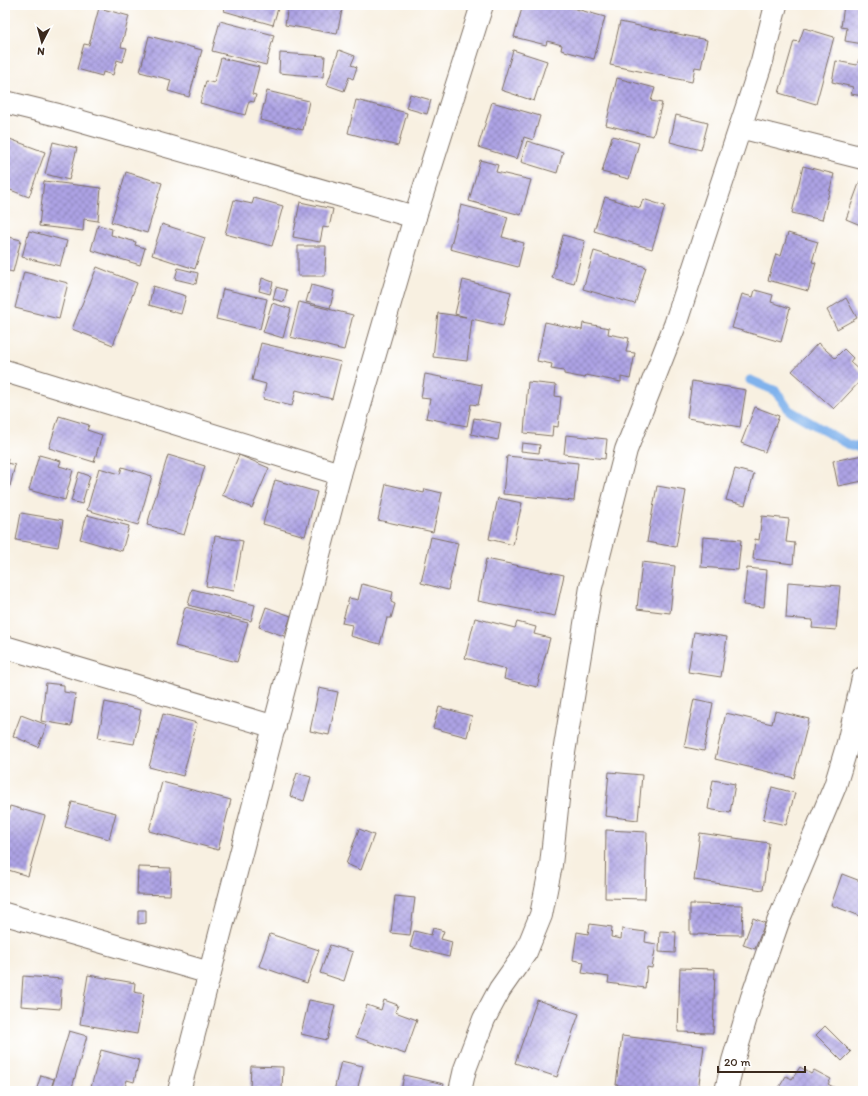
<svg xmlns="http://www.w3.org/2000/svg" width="868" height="1096" viewBox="0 0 868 1096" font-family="Itim,sans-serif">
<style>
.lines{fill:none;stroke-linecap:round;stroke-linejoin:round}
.stream{stroke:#80b2ec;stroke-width:9}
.building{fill:url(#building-cross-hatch)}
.street-casing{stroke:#7d6f62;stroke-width:24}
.street{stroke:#fff;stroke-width:22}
</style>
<defs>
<pattern id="building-cross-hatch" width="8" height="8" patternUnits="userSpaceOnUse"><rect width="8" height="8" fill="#ada3e5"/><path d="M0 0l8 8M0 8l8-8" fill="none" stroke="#8e85b9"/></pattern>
</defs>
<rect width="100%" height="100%" fill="#fff"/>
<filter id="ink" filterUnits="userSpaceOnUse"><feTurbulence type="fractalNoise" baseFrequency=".025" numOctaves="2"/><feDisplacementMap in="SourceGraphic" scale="8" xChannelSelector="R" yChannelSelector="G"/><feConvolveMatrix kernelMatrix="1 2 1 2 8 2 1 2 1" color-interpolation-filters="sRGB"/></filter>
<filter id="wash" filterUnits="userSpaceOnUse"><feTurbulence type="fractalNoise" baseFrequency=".012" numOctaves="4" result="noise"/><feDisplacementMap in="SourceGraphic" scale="16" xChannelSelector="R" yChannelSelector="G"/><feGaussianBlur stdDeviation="0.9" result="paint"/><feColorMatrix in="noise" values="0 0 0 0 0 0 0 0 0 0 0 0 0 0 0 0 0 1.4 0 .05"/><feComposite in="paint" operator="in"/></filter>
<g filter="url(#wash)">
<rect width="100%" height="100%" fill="#f8f0e1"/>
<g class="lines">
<path class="stream" d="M750,380l26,11 13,19 58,34 16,5"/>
</g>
<g id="blocks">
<g class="building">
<path d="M226,5h53l-6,20 -49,-14z"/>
<path d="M288,5h55l-6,29 -52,-9z"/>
<path d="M529,5h33l43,12 -11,42 -33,-9 1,-5 -15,-4 -1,4 -32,-8 8,-29 6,1z"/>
<path d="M844,5h19v39l-18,-3 2,-13 -6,-1z"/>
<path d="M99,8l30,8 -8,31 6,1 -4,14 -6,-2 -4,15 -10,-3 -1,4 -25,-7 7,-25 5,1z"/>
<path d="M220,21l54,14 -8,30 -54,-14z"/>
<path d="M620,22l87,18 -6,28 -6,-1 -3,15 -82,-17z"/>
<path d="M804,28l30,9 -18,67 -37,-11 15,-52 5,1z"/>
<path d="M149,36l53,14 -13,47 -21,-6 3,-11 -31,-8z"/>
<path d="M339,50l16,6 -4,9 6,2 -4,12 -4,-2 -5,14 -17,-6z"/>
<path d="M513,50l34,11 -13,40 -33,-11z"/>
<path d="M280,53l45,3 -2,21 -44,-4z"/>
<path d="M221,58l38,9 -7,27 4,1 -2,7 -5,-1 -4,14 -45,-12 6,-22 8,2z"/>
<path d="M859,59l4,1v36l-12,-2 2,-7 -21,-5 4,-21 21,4z"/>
<path d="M617,78l38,10 -4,13 11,2 -9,33 -47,-11z"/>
<path d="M267,91l42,10 -6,29 -43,-10z"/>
<path d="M410,94l21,6 -4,14 -21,-6z"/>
<path d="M356,100l51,13 -9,33 -50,-13z"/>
<path d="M492,102l48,14 -7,24 -9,-3 -7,22 -39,-12z"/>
<path d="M676,115l32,8 -7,27 -31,-8z"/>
<path d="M612,136l27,7 -10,36 -27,-7z"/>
<path d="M7,138l38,14 -16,45 -24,-9v-44z"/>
<path d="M527,141l36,11 -6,21 -36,-11z"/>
<path d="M53,142l24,6 -8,32 -24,-6z"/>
<path d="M480,160l18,5 -2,7 35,8 -10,35 -52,-14z"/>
<path d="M803,166l31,8 -12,46 -30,-7z"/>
<path d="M126,172l36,11 -15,50 -36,-11z"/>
<path d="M44,181l57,7 -3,33 -14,-2 -1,12 -44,-5z"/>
<path d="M860,181l3,1v44l-17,-7z"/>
<path d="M605,197l35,11 3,-9 22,7 -13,43 -58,-18z"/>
<path d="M254,198l29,8 -11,40 -47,-12 9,-34 18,4z"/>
<path d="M300,202l33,7 -4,19 -6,-1 -3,15 -27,-5z"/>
<path d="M461,205l47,12 -6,20 22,6 -6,24 -68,-18z"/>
<path d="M162,224l43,14 -10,31 -43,-14z"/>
<path d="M98,225l14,4 -1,6 25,7 -1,3 10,3 -5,17 -49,-15z"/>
<path d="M29,231l38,10 -7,25 -38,-9z"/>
<path d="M788,233l30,9 -6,20 4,1 -8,28 -40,-11 8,-26 5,2z"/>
<path d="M563,235l22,6 -11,43 -22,-6z"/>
<path d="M5,236l16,4 -8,32 -8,-2z"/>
<path d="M298,246h28l-1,30h-27z"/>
<path d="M594,251l52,16 -11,37 -52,-15z"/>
<path d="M97,267l40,16 -24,62 -41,-16z"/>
<path d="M178,268l20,5 -2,11 -21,-5z"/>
<path d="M24,272l44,11 -9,36 -44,-11z"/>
<path d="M262,278l11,4 -3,12 -11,-3z"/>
<path d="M463,280l48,12 -8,34 -31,-7 -5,42 -34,-4 5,-44 28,4 -11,-3z"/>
<path d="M311,285l23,6 -4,17 -24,-6z"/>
<path d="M153,286l33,10 -5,18 -32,-9z"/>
<path d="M276,287l11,3 -3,12 -11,-3z"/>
<path d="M223,289l44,10 -7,30 -44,-10z"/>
<path d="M755,290l18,5 -2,7 19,6 -9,34 -49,-14 10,-34 11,3z"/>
<path d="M846,298l11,20 -20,11 -10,-19z"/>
<path d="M299,302l54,13 -9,35 -54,-13z"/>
<path d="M272,303l19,6 -8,29 -20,-6z"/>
<path d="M545,322l37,8 1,-7 26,5 -1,6 21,4 -3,14 9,1 -5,26 -9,-2v5l-35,-7 -1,3 -21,-4v-3l-13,-2 1,-5 -15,-3z"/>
<path d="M261,343l80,19 -9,37 -36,-9 -4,16 -29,-7 3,-15 -14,-4z"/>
<path d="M818,343l17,15 9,-9 9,9 -3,4 13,12v4l-29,31 -42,-38z"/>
<path d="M425,374l57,11 -4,20 -7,-1 -4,22 -41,-8 4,-19 -9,-1z"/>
<path d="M692,381l54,9 -6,37 -53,-9z"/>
<path d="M528,382l28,3 -1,11 6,1 -3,30 -5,-1 -1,10 -28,-3z"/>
<path d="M755,407l24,9 -14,36 -24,-9z"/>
<path d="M59,416l30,9 -2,5 15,5 -8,27 -45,-14z"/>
<path d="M474,418l27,5 -3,17 -27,-6z"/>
<path d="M566,435l41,4 -2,20 -41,-5z"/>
<path d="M522,443l18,2 -1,8 -18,-2z"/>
<path d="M39,455l22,6 -2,5 14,4 -8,30 -36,-10z"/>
<path d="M168,455l37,11 -21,69 -37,-10z"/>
<path d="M239,455l30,13 -17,40 -30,-13z"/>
<path d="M863,455v26l-25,5 -5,-25z"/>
<path d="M507,456l71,7 -4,38 -71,-7z"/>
<path d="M5,458l3,1 -1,4 8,2 -5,21 -5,-2z"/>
<path d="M122,467l30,9 -14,49 -51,-15 12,-42 21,6z"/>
<path d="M735,469l19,5 -9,31 -19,-5z"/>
<path d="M79,472l11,4 -8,28 -11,-3z"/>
<path d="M275,480l42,12 -12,44 -42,-12z"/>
<path d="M386,484l38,9 1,-4 17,4 -9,39 -55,-12z"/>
<path d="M657,486l29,5 -10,56 -29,-5z"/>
<path d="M498,498l24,5 -9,42 -24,-6z"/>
<path d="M21,513l42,7 -5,27 -42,-7z"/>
<path d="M87,515l42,11 -7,25 -42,-12z"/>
<path d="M762,516l27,3 -3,23 9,1 -2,21 -40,-5 2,-20 4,1z"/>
<path d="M215,536l28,5 -9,50 -28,-5z"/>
<path d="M431,537l27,6 -10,47 -27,-7z"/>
<path d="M703,537l38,3 -3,30 -37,-3z"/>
<path d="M486,559l78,16 -9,41 -77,-15z"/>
<path d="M642,562l33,4 -5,47 -33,-4z"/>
<path d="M747,568l20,2 -3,37 -21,-2z"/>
<path d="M788,582l52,4 -4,44 -24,-2 1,-8 -27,-2z"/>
<path d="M362,584l31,8 -2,10 4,2 -4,14h-4l-7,26 -30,-8 2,-11 -10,-2 7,-25 9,2z"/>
<path d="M192,589l63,16 -4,16 -63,-16z"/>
<path d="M185,607l63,16 -11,39 -62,-16z"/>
<path d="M266,607l25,9 -7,20 -25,-9z"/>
<path d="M475,618l40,10 2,-6 19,5 -2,7 16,4 -13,49 -33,-8 2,-10 -41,-11z"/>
<path d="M694,632l33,5 -6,40 -33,-5z"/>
<path d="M46,683l18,2v7l12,2 -5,32 -30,-5z"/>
<path d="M319,688l19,4 -9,43 -19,-4z"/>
<path d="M694,699l19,4 -9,48 -20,-4z"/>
<path d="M105,702l36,8 -7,34 -36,-6z"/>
<path d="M439,707l33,9 -5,21 -34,-9z"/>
<path d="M775,711l34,8 -15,59 -79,-19 11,-46 46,11z"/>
<path d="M163,714l34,9 -14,53 -34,-9z"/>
<path d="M21,715l26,10 -9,22 -25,-11z"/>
<path d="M609,772l33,3 -4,45 -33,-4z"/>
<path d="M297,773l14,4 -7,24 -14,-5z"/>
<path d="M713,780l22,4 -5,29 -22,-4z"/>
<path d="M162,782l69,18 -13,50 -69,-19z"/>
<path d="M772,787l23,6 -9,32 -23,-5z"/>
<path d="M72,802l44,11 -7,26 -44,-12z"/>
<path d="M10,806l35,10 -17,60 -23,-7v-44z"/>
<path d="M359,829l15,6 -13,35 -15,-6z"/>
<path d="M606,830l41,2 -2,67 -40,-1z"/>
<path d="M700,833l69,10 -6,47 -69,-10z"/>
<path d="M138,867l33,1 -1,27 -33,-1z"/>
<path d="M842,874l21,8v35l-32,-12z"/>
<path d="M395,896l20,2 -5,37 -19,-2z"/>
<path d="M690,904l53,1 -1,30 -52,-1z"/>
<path d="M138,910h8v13l-8,1z"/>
<path d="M753,918l12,5 -10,26 -12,-4z"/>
<path d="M590,924l22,3 -1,10 10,2 1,-10 24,3 -1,10 11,2 -4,24 -5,-1 -2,21 -37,-5 1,-6 -27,-4 2,-11 -11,-2 4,-28 11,2z"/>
<path d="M433,928l11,3 -3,8 11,3 -3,15 -39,-10 4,-16 17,4z"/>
<path d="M660,931l16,1 -1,21 -16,-1z"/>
<path d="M270,934l49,16 -12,33 -48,-17z"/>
<path d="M330,945l23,7 -9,29 -24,-8z"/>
<path d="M680,968l35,1 -2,64 -35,-1z"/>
<path d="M88,975l47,8 -1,9 10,2 -7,40 -57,-10z"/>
<path d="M23,976l39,3 -2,30 -39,-3z"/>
<path d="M309,1000l26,5 -8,35 -26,-6z"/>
<path d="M384,1000l14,5 -3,7 22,8 -12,34 -49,-17 11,-32 14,5z"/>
<path d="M537,1000l42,14 -22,63 -42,-14z"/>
<path d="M825,1026l26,26 -9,9 -26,-26z"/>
<path d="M69,1031l18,5 -16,55h-5l-14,-4z"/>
<path d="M622,1036l82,10 -6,45h-39l-43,-6z"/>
<path d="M101,1050l38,10 -5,22 -7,-2 -3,11h-34z"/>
<path d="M341,1061l22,5 -6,25h-23z"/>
<path d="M251,1066l32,1 -1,23 -32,-2z"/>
<path d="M800,1067l11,7 3,-4 17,9 -3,5 12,7h-63l9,-15 6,3z"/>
<path d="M41,1075l13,4 -4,12h-14z"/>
<path d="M404,1075l40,9 -2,7h-41z"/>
</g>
</g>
</g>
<g filter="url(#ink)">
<use href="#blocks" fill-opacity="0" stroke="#7d6f62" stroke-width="1"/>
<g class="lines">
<g class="street-casing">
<g id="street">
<path d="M5,102l53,13 357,102"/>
<path d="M740,127l123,31"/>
<path d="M5,371l335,103"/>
<path d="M5,647l270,80"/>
<path d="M5,914l205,59"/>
<path d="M179,1091l161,-617 75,-257 67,-212"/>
<path d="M460,1091l5,-22 19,-50 16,-30 26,-37 15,-37 10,-50 10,-94 30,-184 35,-137 49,-125 87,-264 14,-56"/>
<path d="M726,1091l7,-30 19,-64 26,-75 57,-136 13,-43 15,-65"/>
</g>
</g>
<use href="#street" class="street"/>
</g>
</g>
<rect width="868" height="1096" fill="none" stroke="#fff" stroke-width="20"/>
<g transform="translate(42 42) rotate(186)" stroke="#ffffff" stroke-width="3" paint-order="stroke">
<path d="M0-3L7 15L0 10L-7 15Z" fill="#3b2a1e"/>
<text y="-6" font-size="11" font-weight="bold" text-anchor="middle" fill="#3b2a1e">N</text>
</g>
<path d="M718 1066v6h87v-6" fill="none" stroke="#3b2a1e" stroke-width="2"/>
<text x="724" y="1066" font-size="12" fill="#3b2a1e" stroke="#ffffff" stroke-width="3" paint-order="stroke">20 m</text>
</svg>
